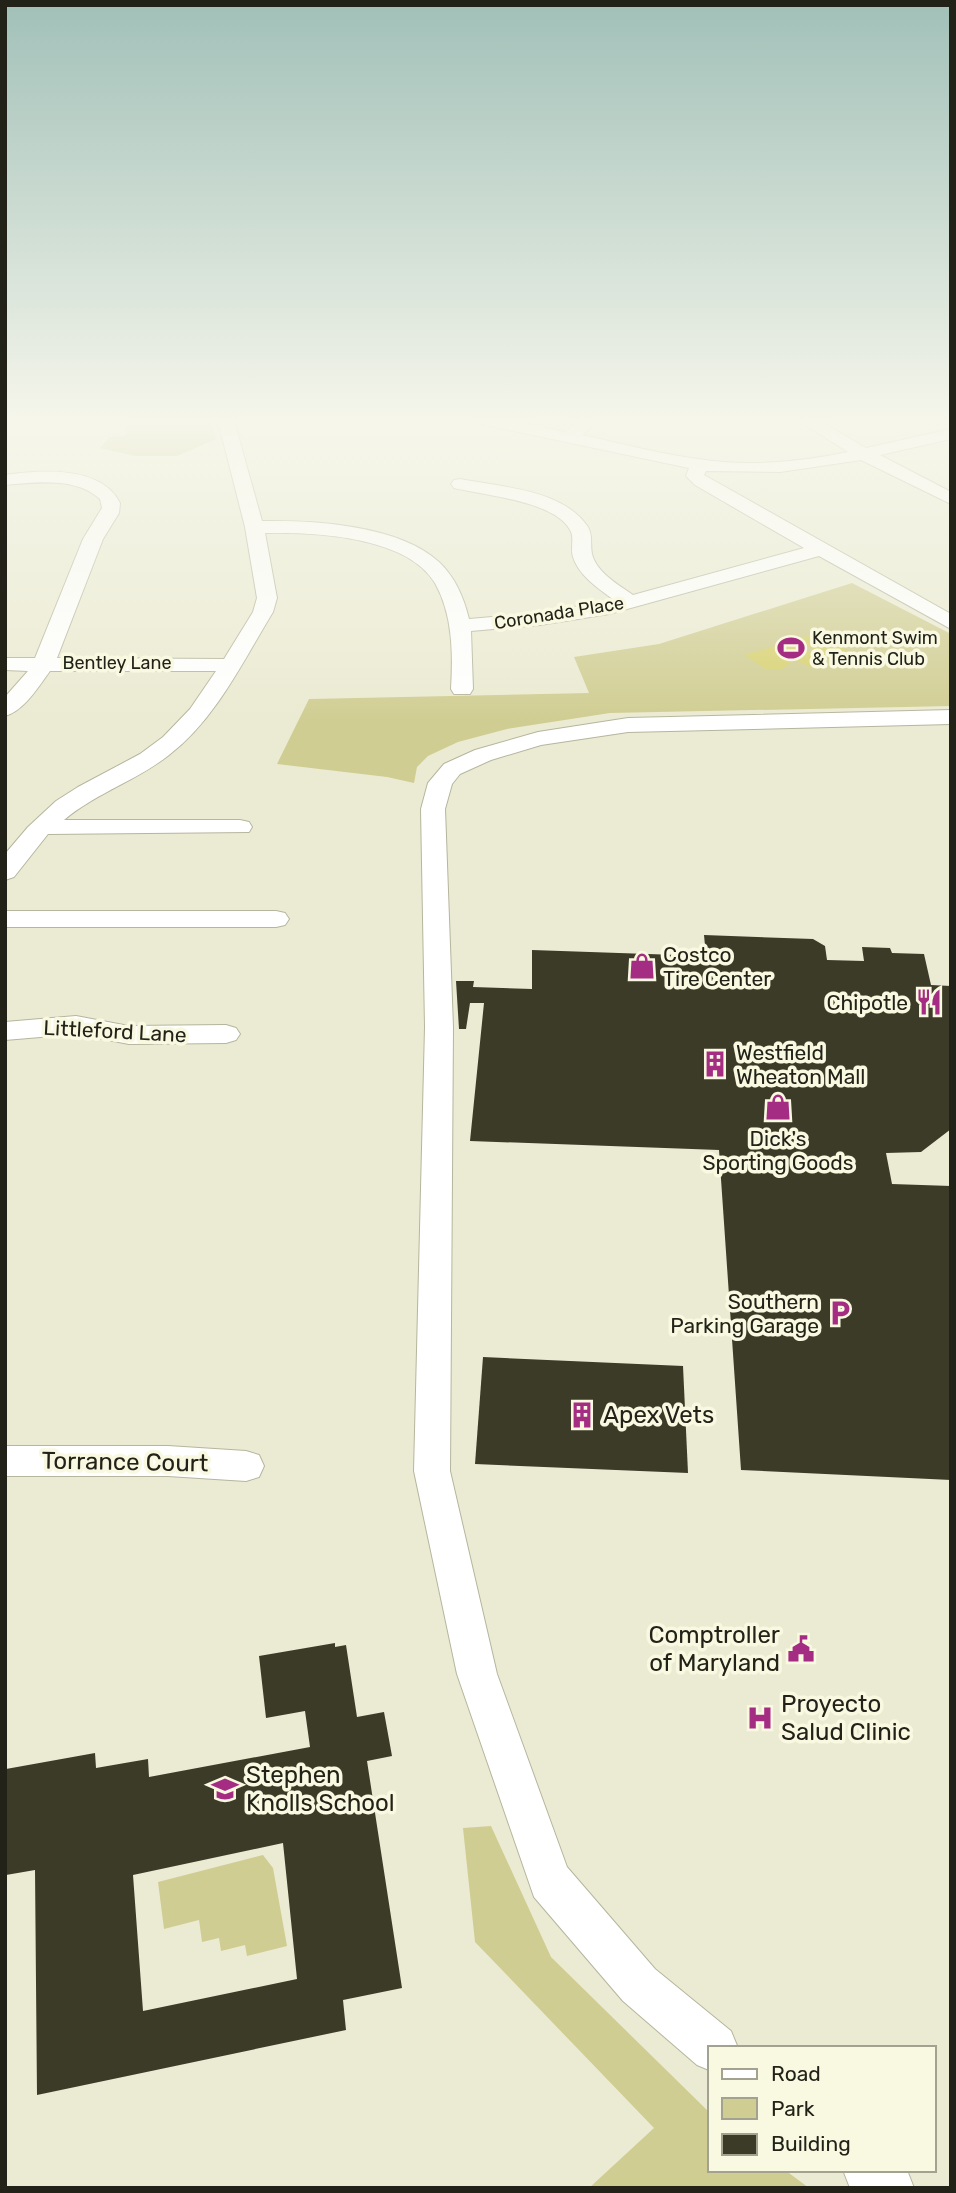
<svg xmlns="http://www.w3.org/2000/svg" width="956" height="2193" viewBox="0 0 956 2193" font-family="Rubik,sans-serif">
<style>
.green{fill:#d0cd92}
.water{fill:#d7d16f}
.building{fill:#3c3b28;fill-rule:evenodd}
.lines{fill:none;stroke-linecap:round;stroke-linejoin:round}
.minor-casing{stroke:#b6b59e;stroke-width:2}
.minor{fill:#fff;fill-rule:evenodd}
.labels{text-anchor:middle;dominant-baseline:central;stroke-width:7;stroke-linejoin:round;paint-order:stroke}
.far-street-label{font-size:18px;fill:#222219;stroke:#f9f8e0}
.far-poi-label{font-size:18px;fill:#222219;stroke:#f9f8e0;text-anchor:start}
.poi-label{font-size:21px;fill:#222219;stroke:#f9f8e0;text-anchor:start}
.street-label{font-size:21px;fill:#222219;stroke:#f9f8e0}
.near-poi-label{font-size:24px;fill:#222219;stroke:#f9f8e0;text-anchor:start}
.near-street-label{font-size:24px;fill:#222219;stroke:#f9f8e0}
</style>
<rect width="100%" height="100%" fill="#ebebd3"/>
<g class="green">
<path d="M121,417h89l6,22 -39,17h-42l-35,-8 9,-11 16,-1 4,-14 -15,-1z"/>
<path d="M852,583l99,51v72l-341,7 -103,16 -49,13 -30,14 -11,11 -3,16 -27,-6 -110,-13 32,-65 280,-6 -15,-36 85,-13z"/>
<path d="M491,1826l60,131 158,155v58h76l24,18h-220l65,-60 -179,-186 -12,-114z"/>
<path d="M263,1855l10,13 14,78 -40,10 -2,-11 -24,6 -2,-13 -17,4 -3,-22 -35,9 -6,-47z"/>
</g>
<g class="water">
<path d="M818,633l35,21 -21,7 -35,-22z"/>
<path d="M792,641l35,23 -15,4 -17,-8 -13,9h-16l-22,-14z"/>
</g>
<g class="building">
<path d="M704,935l109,4 12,7 2,14 37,1 -2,-14 28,1 2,5 32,1 7,31 20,1v143l-30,23 -35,1 6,31 59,2v294l-210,-10 -22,-320 -249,-9 14,-138h-14l-4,26h-7l-3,-48h18l-1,6 59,2v-39l174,6z"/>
<path d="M483,1357l200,9 5,107 -213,-9z"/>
<path d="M335,1643v4l11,-2 11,72 27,-5 8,44 -25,5 35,227 -59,12 3,30 -309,65 -2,-225 -29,5v-106l89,-16 1,15 52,-9 1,18 161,-30 -5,-36 -39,7 -7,-62zM283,1843l14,136 -154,32 -10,-136z"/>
</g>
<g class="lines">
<g class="minor-casing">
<g id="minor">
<path d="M217,417h16l29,104c52,-1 137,4 177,41 16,15 25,36 30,57l71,-6 74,-13c-15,-11 -35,-24 -41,-43 -3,-9 2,-19 -3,-27 -15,-29 -87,-35 -116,-42l-3,-4 3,-4 6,-1c40,8 103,10 128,48 5,9 2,17 4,27 4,18 27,31 41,41l171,-47 -109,-63 -9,-9 3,-8 -217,-46 -8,-5h30l71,15 19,-15h18l-20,18c38,8 77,19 116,24 49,8 102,3 150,-7l-55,-35h20l53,31 85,-19v10l-71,16 71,37v12l-90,-44 -81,12 -74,-1 -2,4 247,139v15l-132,-73 -210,58 -69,11 -69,6 2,58 -3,5h-16l-3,-5c2,-35 2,-74 -16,-106 -28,-47 -121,-51 -170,-50l12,65 -4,14c-30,49 -57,107 -104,143 -33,26 -73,38 -105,65h176l9,2 3,5 -3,5 -201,2 -34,43 -9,3v-26l23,-27 28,-26 22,-14 62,-33 23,-17 27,-28 26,-38h-166c-11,15 -26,40 -45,45v-19l23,-26 -23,-1v-12h30l48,-119 19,-31 -2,-9c-24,-22 -64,-17 -95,-14v-10c35,-5 96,-10 115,28l-1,10 -16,26 -46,119 167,1 29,-47 4,-14 -12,-71z"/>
<path d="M951,710v14l-323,8 -87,13 -50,15 -31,14 -8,10 -7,25 8,218 -3,444 47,203 70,193 88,102 76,62 7,17h-29v22l-12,-5 -74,-64 -89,-104 -77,-223 -43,-203 11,-444 -4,-218 7,-26 16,-19 31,-14 63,-18 90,-14z"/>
<path d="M5,911h271l9,2 4,6 -4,6 -9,2h-271z"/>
<path d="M76,1016l53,10 97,-1 10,3 4,6 -4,6 -10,3 -97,1 -53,-10 -71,6v-18z"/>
<path d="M5,1446h163l78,5 13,4 5,11 -5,11 -13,4 -78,-5h-163z"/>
<path d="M843,2170h64l7,18h-64z"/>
</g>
</g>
<use href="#minor" class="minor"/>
</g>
<linearGradient id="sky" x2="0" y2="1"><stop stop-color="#a1c0b8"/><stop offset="0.58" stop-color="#f6f6eb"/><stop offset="1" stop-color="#f6f6eb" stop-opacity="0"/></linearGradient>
<rect width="956" height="724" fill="url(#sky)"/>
<defs>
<g id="stadium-bare" transform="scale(2.1)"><path d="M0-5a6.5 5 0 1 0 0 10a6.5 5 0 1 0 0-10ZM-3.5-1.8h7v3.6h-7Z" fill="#a52c83" stroke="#f9f8e0" stroke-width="2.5" paint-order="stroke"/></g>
<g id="shop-bare" transform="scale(2.1)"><path d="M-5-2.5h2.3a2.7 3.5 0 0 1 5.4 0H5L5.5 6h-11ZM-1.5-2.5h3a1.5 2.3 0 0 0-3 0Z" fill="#a52c83" stroke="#f9f8e0" stroke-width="2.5" paint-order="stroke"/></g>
<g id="restaurant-bare" transform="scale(2.1)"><path d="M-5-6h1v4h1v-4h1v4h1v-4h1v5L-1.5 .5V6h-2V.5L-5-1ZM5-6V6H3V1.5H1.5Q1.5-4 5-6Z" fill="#a52c83" stroke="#f9f8e0" stroke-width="2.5" paint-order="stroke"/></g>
<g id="building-bare" transform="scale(2.1)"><path d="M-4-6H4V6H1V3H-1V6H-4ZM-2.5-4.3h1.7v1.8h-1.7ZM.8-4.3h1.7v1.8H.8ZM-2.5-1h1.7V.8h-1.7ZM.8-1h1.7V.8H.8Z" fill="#a52c83" stroke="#f9f8e0" stroke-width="2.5" paint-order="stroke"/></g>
<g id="parking-bare" transform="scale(2.1)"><path d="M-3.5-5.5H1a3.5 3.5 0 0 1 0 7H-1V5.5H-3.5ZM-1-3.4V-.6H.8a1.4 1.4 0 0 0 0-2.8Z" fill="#a52c83" stroke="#f9f8e0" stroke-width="2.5" paint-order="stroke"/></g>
<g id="civic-bare" transform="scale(2.1)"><path d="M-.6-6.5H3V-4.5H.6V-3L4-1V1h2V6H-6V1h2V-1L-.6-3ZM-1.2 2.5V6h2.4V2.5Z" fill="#a52c83" stroke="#f9f8e0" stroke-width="2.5" paint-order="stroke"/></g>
<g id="hospital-bare" transform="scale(2.1)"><path d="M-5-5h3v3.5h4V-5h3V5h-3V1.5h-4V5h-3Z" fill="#a52c83" stroke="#f9f8e0" stroke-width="2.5" paint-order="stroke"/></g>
<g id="school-bare" transform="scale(2.1)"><path d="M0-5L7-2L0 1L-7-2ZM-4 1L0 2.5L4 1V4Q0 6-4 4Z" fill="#a52c83" stroke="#f9f8e0" stroke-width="2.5" paint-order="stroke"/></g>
</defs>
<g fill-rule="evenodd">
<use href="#stadium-bare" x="791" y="648"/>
<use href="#shop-bare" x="642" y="966"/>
<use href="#restaurant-bare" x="929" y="1002"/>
<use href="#building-bare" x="715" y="1064"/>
<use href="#shop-bare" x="778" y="1107"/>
<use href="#parking-bare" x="840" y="1313"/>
<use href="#building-bare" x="582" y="1415"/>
<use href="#civic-bare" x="801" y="1649"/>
<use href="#hospital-bare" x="760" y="1718"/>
<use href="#school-bare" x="225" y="1789"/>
</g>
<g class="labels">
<g class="far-street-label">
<text transform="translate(559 613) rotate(-9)">Coronada Place</text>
<text x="117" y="663">Bentley Lane</text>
</g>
<g class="far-poi-label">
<text x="812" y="638">Kenmont Swim<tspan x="812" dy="21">&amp; Tennis Club</tspan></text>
</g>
<g class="poi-label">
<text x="663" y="954">Costco<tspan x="663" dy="24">Tire Center</tspan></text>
<text x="908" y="1002" text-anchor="end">Chipotle</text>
<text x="736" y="1052">Westfield<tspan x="736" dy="24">Wheaton Mall</tspan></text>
<text x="778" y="1138" text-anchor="middle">Dick's<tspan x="778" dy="24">Sporting Goods</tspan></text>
<text x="819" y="1301" text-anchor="end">Southern<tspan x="819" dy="24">Parking Garage</tspan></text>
</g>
<g class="street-label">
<text transform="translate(115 1031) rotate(3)">Littleford Lane</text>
</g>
<g class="near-poi-label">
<text x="603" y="1415">Apex Vets</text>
<text x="780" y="1635" text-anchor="end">Comptroller<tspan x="780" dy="28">of Maryland</tspan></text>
<text x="781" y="1704">Proyecto<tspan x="781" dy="28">Salud Clinic</tspan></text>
<text x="246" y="1775">Stephen<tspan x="246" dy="28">Knolls School</tspan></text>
</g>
<g class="near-street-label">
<text transform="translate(125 1462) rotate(1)">Torrance Court</text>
</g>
</g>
<rect width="956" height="2193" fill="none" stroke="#222219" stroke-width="14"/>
<rect x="708" y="2046" width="228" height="126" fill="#f9f8e0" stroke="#a3a290" stroke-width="2"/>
<rect x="722" y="2069" width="35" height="10" fill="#ffffff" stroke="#a3a290" stroke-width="2"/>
<text x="771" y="2081" font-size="21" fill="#222219">Road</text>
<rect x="722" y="2098" width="35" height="21" fill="#d0cd92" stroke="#a3a290" stroke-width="2"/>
<text x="771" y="2116" font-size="21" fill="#222219">Park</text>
<rect x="722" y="2134" width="35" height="21" fill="#3c3b28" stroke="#a3a290" stroke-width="2"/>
<text x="771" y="2151" font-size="21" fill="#222219">Building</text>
</svg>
